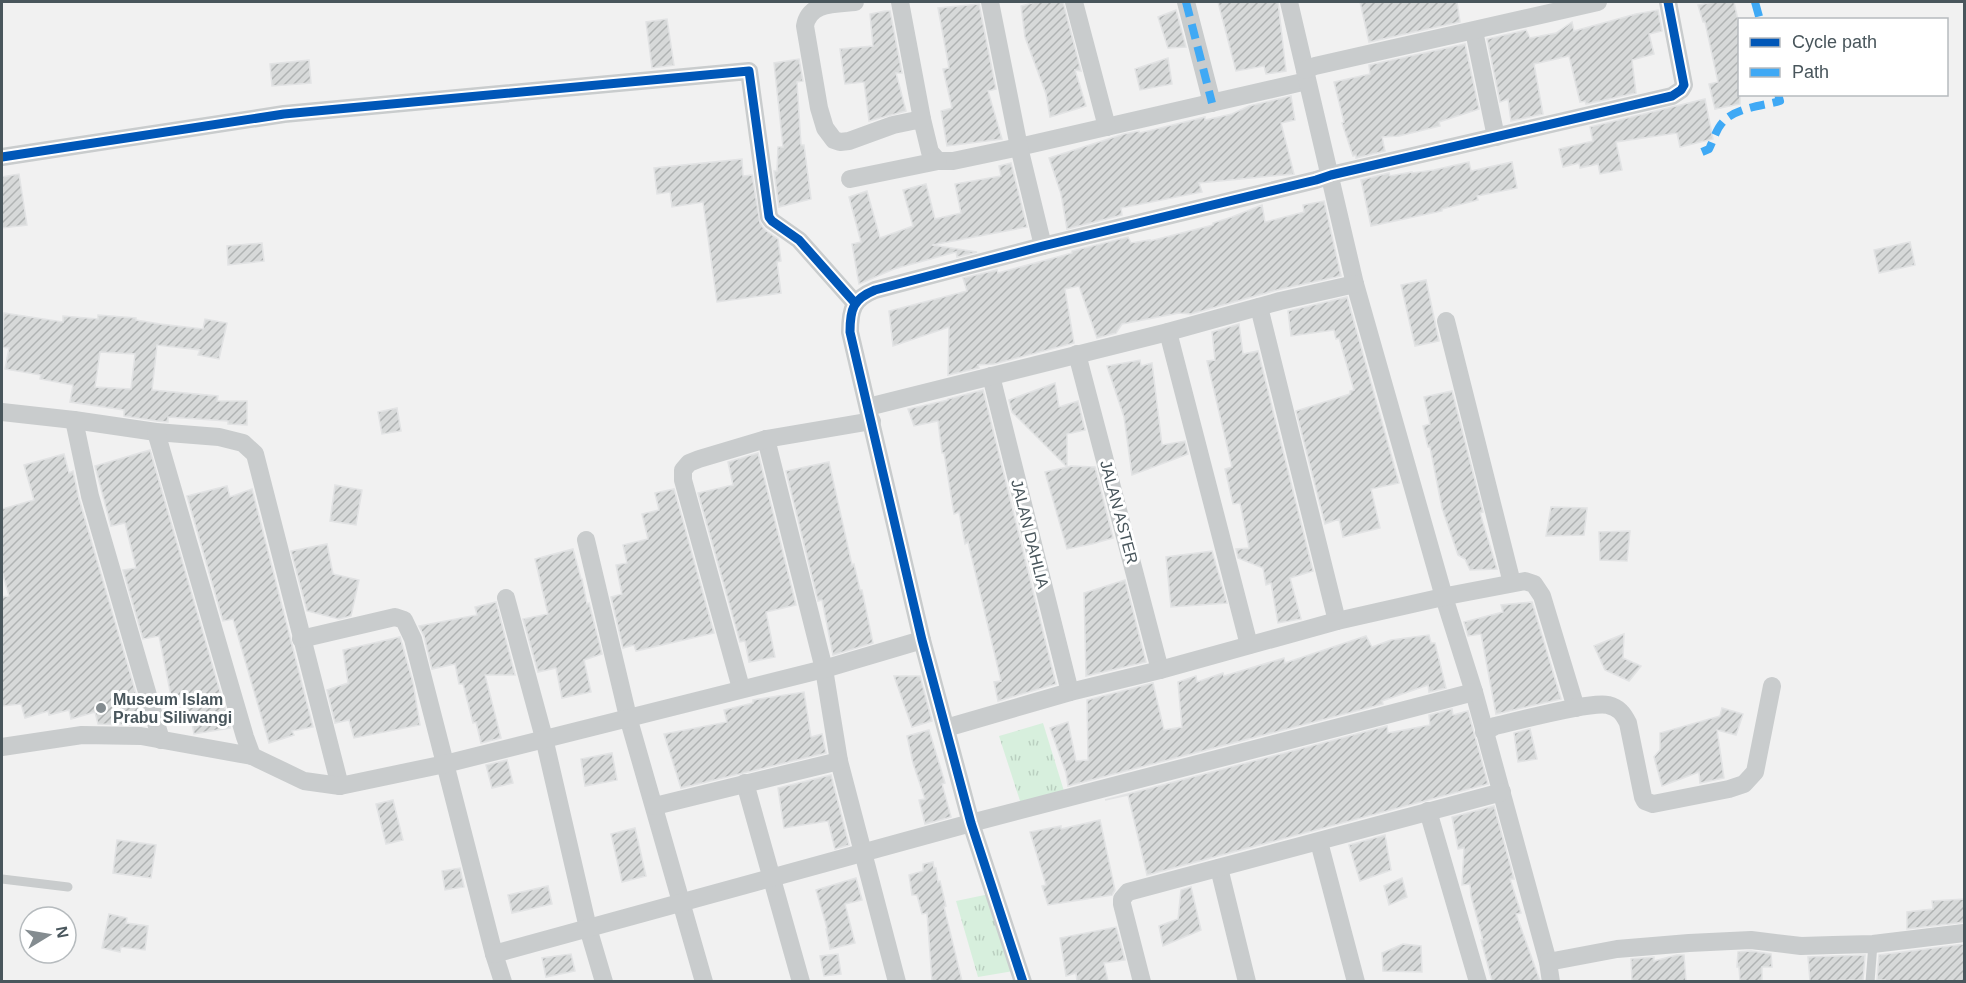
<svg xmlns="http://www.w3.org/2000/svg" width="1966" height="983" viewBox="0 0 1966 983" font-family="Arial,sans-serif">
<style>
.grass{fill:url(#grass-tufts)}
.building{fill:url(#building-hatch);stroke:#e2e3e4;stroke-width:1.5;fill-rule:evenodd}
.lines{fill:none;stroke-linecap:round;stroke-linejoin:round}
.service{stroke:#c9cccd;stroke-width:9}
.minor{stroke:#c9cccd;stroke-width:18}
.quiet{stroke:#3fa9f5;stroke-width:8;stroke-dasharray:15 8;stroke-linecap:butt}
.cycleway-casing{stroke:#fff;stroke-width:13}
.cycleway{stroke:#0057b8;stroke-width:9}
.poi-dot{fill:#848c90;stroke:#fff;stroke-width:2}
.labels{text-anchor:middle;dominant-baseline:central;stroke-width:6;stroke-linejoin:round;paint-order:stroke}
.street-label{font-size:16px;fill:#49565c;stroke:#fff}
.poi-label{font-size:16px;font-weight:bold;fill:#49565c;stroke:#fff;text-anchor:start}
</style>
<defs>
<pattern id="grass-tufts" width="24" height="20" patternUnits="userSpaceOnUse" patternTransform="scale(1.5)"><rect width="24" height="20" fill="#d7efdd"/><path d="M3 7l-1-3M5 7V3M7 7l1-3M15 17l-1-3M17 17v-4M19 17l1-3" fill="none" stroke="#bacfc0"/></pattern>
<pattern id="building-hatch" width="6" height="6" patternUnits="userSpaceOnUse" patternTransform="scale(1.5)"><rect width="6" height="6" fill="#d7d9d9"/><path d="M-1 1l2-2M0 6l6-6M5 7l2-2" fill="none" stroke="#b0b3b3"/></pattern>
</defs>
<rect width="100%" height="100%" fill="#f1f1f1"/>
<g class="grass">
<path d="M1043,723l21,68 -43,13 -22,-68z"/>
<path d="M999,892l20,78 -41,7 -22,-76z"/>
</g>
<g class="building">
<path d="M1036,2h27l18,69 -6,-1 11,36 -36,11 -4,-23 -21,-57 -4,-31z"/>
<path d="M1218,2h60l8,69 -20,3 -2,-8 -28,5z"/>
<path d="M1360,2h97l3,20 -91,20z"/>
<path d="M1714,2h20l6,27v75l-25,5 -6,-25 9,-2 -13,-60h-2l-5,-17z"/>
<path d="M979,4l17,85 -8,2 14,48 -55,7 -6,-35 11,-3 -9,-39 6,-1 -11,-60z"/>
<path d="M1176,10l10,37 -18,1 -10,-31z"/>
<path d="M1658,10l4,21 -13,3 5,20 -22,6 4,33 -50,11 -1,-3 -5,1 -11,-46 -35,8 9,50 -32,7 -3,-22 -8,3 -13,-63 39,-9 4,8 26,-5 16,-11 2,9 62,-17z"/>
<path d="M885,11h5l12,62h-6l10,38 -37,10 -5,-39 -19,2 -5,-35 33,-3 -3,-32z"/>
<path d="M667,19l7,46 -22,3 -6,-46z"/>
<path d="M1465,44l14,65 -40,13 1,4 -41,10 -17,1 3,14 -29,7v-3l-3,1 -11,-33 2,-1 -10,-40 36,-8 -1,-9z"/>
<path d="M1168,58l4,26 -32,6 -5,-21z"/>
<path d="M799,59l4,22 -6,1 4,63h3l7,54 -32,8 -5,-36h3l1,-24h5l-9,-84z"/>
<path d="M309,60l2,23 -39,3 -2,-22z"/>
<path d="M1291,96l4,24 -14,3 13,51 -95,9 3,9 -81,16 1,7 -55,14 -6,-35 -12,-36 75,-24 15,-3 1,2 65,-16v3l27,-6 17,-8z"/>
<path d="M1705,99l8,40 -33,8 -3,-14 -61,9 6,28 -22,4 -2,-10 -18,4 -1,-5 -16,4 -4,-18 34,-8 -3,-14z"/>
<path d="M742,159l1,17 9,-1 8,48 5,7 13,9 3,22 -4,1 4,31 -64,9 -14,-100 -31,5 -2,-15 -13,2 -3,-26z"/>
<path d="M1469,162l2,9 41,-9 5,26 -40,8 1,4 -36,9v2l-71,15 -10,-46 28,-7 1,3 22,-4v1l22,-3z"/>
<path d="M1011,163l16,64 -95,18 45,7 -20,5 -1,-5 -62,17 -35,15 -7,-40 9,-2 -12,-45 18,-6 13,47 33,-12 -10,-36 23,-6 9,35 26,-6 -6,-29 46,-8 -2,-10z"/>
<path d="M19,174l8,51 -25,3v-51z"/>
<path d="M1324,201l17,75 -64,14 -86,24 -12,-1 -57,11 -6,9 -19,5 -18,-52 -14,3 9,54 -80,21 -16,1 1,3 -31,7 1,-48 -56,19 -4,-35 78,-20 -4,-13 34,-8 1,3 74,-20v-2l56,-14 3,6 19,-3v1l63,-16v-2l19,-6 30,-12 3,17 39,-10 -1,-7z"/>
<path d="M1910,242l5,23 -36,8 -5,-23z"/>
<path d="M262,243l2,18 -36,4 -1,-19z"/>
<path d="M1426,280l13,61 -24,5 -14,-61z"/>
<path d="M1347,297l52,186 -28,6 9,39 -37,9 -4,-18 -14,5 -29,-113 54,-17v-3l4,-1 -15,-52 -3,1 -2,-9 -43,6 -3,-25z"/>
<path d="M4,313l59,9v-6l35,3v-4l38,3v2l24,4 43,5 2,-10 22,4 -8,36 -21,-4 2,-5 -43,-5 -5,45 66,6 -1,5h30v24l-19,-1v-3l-60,-4v5l-11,-1 -33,-5v-6l-54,-8 3,-17 -33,-6 1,-4 -36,-6 4,-21 -7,-1zM100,352l35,2 -4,35 -36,-2z"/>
<path d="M1239,324l4,30 15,-3 55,220 -23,7 11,41 -23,4 -7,-40 -5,2 -3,-17 -25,-10 -2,-9 13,-1 -9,-45 -7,1 -8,-35 7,-2 -25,-106 8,-1 -3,-28z"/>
<path d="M1140,360l1,6 11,-3 10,82 23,-4 3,13 -56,21 -8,-58 -17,-51z"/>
<path d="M1055,383l4,24 19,-6 7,29 -18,4v33l-55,-55 -3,-12z"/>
<path d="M983,390l73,294 -58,17 -4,-19 7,-1 -33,-139 -3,2 -6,-32 -5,2 -10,-61h-2l-4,-32 -24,5 -6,-17 40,-9v-1z"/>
<path d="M1452,391l31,121 -3,1 17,56 -27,1 -5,-11 -7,-4 -16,-47 -12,-61h-2l-5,-21 7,-2 -6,-27z"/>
<path d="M397,408l4,23 -19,3 -4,-22z"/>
<path d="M150,450l80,276v2l-36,6 -3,-16 -5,1 -4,-20 -10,2 -13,-65 -16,3 -20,-69 13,-2 -11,-45 -14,3 -16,-60z"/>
<path d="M758,453l38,152 -30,7 9,45 -26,5 -4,-21 -5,1 -42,-149 35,-8 -5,-23z"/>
<path d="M64,454l5,19 4,-2 6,28 65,222 -12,4 -34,-1 -3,-12 -24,7 -2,-9 -20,5 -1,-4 -23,7 -4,-14 -19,2v-109l7,-1 -7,-25v-62l32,-9 -10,-35z"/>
<path d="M829,462l23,103 2,-1 6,26h2l11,53 -40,12 -11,-55 -4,1 -32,-130z"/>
<path d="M1071,466l24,1 18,71 -21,6 -25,5 -22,-77z"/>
<path d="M335,485l27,5 -6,35 -26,-4z"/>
<path d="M227,486l3,11 22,-8 61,238 -21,4 2,4 -25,8 -36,-124 -10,2 -36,-125z"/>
<path d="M674,489l40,144 -78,18 -2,-6 -11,3 -12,-51 11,-3 -6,-29 11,-2 -4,-18 25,-6 -6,-25 17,-4 -4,-17z"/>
<path d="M1551,507l36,1 -3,27 -38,1z"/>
<path d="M1630,531l-3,30 -27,-1 -1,-28z"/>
<path d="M327,544l6,30 26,6 -8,36 -12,3 -32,-8 -16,-60z"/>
<path d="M573,549l8,30h1l5,25 2,-1 13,51 -18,6 7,32 -29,6 -6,-30 -18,4 -15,-53 25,-5 -13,-55z"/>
<path d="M1212,551l15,52 -56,4 -5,-50z"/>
<path d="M1125,580l21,82 -60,14 -2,-83z"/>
<path d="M496,602l19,73h-30l16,63 -20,5 -5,-21 -3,1 -10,-39h-4l-4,-20 -23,5 -8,-33 -5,-10 58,-11 -2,-8z"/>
<path d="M1532,602l29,97 -65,15 -15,-80 -13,2 -4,-14 39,-10 -2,-7z"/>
<path d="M1624,634l-1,24 18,8 -12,15 -24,-11 -11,-24z"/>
<path d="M1429,635l2,8h4l11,45 -17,4 -1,-7 -46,16 1,3 -315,82 -2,-13 -16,-45 18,-6 8,39 12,-1 -1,-60 66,-17 11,47 18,-3 -4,-45 18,-6 1,6 26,-9 1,3 60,-18 1,5 81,-27 6,11 19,-7z"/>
<path d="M400,637l13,46 7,42 -66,13 -5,-18 -14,3 -8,-33 21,-7 -5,-33z"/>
<path d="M894,676h26l12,45 -20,6z"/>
<path d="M804,692l7,45 11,-3 4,19 -145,35 -17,-54 63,-12 -3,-12 29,-7v-3z"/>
<path d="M1722,708l21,6 -7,21 -19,-5 7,48 -24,5 -1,-11 -37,14 -8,-29 6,-7v-17l60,-17z"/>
<path d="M1452,709l1,6 15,-4 20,73 -341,91 -19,-80 -23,5 282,-74 1,7 42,-8 -1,-10z"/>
<path d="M1530,729l7,30 -19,3 -4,-29z"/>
<path d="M929,730l16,53 -3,1 9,33 -26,7 -6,-24 6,-1 -12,-36 -6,-27z"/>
<path d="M612,753l5,27 -32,6 -4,-27z"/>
<path d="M507,760l6,23 -21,5 -6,-23z"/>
<path d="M831,775l18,70 -14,4 -7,-28 -44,7 -6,-40z"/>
<path d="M393,800l10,40 -17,4 -10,-40z"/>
<path d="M1494,806l20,73h-4l11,34 -5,1 24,67h-48l-11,-41h2l-12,-44 -1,-12 -8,1 2,-37 -6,1 -6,-32z"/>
<path d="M1100,820l15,70 -3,5 -64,10 -6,-19 4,-1 -16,-53 31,-6v3z"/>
<path d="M635,828l11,48 -24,6 -11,-48z"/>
<path d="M1385,835l6,35 -31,11 -11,-36z"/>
<path d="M117,840l39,5 -5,33 -38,-5z"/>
<path d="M933,862l1,6h2l2,14 2,-1 6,25 -2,1 18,74h-30l-5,-68 -5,1 -5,-19h-5l-3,-20 14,-4v-7z"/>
<path d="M460,868l4,19 -19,3 -3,-19z"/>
<path d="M856,878l6,22 -17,4 10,39 -25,6 -4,-20 1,-1 -11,-38z"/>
<path d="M1402,878l5,19 -18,8 -5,-19z"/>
<path d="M548,886l4,18 -40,9 -4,-18z"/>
<path d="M1191,887l10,43 -38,16 -4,-20 19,-7 3,-29z"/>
<path d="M1965,899v23l-58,7v-17l26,-3 -1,-8z"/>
<path d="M109,914l18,4 -1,5 22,3 -3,24 -24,-3 -1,5 -18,-4z"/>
<path d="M1116,927l9,33 -21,3 4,18h-31l-1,-8 -10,3 -6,-38z"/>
<path d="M1403,944l18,2 1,26 -39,-1 -1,-18z"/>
<path d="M1965,944v37h-80v-1h-8l2,-25z"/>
<path d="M1751,951l20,3 1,13h-10v14h-22l-1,-14h-2l1,-15z"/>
<path d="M571,954l4,17 -29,6 -4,-19z"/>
<path d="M838,954l3,20 -17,2 -4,-20z"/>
<path d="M1677,955h7l2,26h-54l-1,-22 23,-2v4z"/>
<path d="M1865,955l-2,25 -53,1 -2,-24z"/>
</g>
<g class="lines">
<g class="service">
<path d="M2,879l66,8"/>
<path d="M1870,982l3,-38"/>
</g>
<g class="minor">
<path d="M855,2c-20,2 -46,0 -50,24l14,82 6,20 9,12 6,2 9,-1 44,-16 29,-6 8,33 8,9h15l66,-14 288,-66"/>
<path d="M900,2l22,117"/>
<path d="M990,2l29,145 24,99"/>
<path d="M1074,2l33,125"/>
<path d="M1186,2l26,101"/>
<path d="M1289,2l66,282 89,313 30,95 74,270 3,20"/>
<path d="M1474,31l22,106"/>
<path d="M1305,70l10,-4 283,-64"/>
<path d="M2,157l282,-43 465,-43 20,146 3,4 27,19 56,63"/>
<path d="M850,179l88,-18"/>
<path d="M1259,307l78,314"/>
<path d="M1446,321l66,262"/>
<path d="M1168,332l81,313"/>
<path d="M1077,354l83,316"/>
<path d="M991,376l79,316"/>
<path d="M868,407l300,-75 112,-31 75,-17"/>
<path d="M2,412l72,8 82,12 63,5 24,6 12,11 85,332"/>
<path d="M74,420l16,76 71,244"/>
<path d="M156,432l89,305 7,19"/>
<path d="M766,439l58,230 15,92 58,221"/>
<path d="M586,540l42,177 76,265"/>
<path d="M506,598l38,140 44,190 16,54"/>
<path d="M301,639l94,-22 9,3 9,19 81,315 9,28"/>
<path d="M741,688l-58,-208v-10l6,-7 10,-4 67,-20 106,-18"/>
<path d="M946,728l124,-36 90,-22 177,-49 115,-26 73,-14 9,3 8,12 34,112"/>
<path d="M1484,732l11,-6c23,-5 95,-25 113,-21 11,3 15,8 20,18l15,74 2,4 8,3 76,-15 15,-5 11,-12 17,-86"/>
<path d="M2,747l80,-12 59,1 111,20 52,25 36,5 105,-22 379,-95 98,-29"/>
<path d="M745,783l56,199"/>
<path d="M655,806l184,-45"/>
<path d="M1428,811l50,171"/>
<path d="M1319,842l37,140"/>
<path d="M1219,868l28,114"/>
<path d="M494,954l477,-131 503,-131"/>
<path d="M1548,962l69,-13 72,-6 62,-3 50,6 32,-1 40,-1 91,-11"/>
<path d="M1023,982l-52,-159 -49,-183 -72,-308c0,-23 3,-33 25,-42l168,-44 273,-66 15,-5 341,-79 9,-6 3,-5 -16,-83"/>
<path d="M1142,982l-20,-78v-5l6,-7 374,-100"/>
</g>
<g class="quiet">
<path d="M1186,2l26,101"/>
<path d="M1755,2l5,18"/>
<path d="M1702,152l7,-3c4,-8 7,-19 13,-26 12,-15 40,-17 58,-22l-2,-7"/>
</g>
<g class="cycleway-casing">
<g id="cycleway">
<path d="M2,157l282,-43 465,-43 20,146 3,4 27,19 56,63"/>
<path d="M1023,982l-52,-159 -49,-183 -72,-308c0,-23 3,-33 25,-42l168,-44 273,-66 15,-5 341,-79 9,-6 3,-5 -16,-83"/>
</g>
</g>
<use href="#cycleway" class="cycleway"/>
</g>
<circle class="poi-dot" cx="101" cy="708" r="6"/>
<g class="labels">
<g class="street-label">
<text transform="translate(1119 512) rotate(75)">JALAN ASTER</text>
<text transform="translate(1030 534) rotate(76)">JALAN DAHLIA</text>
</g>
<g class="poi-label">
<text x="113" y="699">Museum Islam<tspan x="113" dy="18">Prabu Siliwangi</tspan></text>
</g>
</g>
<rect width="1966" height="983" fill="none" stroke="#49565c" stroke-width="6"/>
<rect x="1738" y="18" width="210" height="78" fill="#ffffff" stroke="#b6bbbe" stroke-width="1.5"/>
<rect x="1750" y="38" width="30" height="9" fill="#0057b8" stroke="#b6bbbe" stroke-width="1.5"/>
<text x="1792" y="48" font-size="18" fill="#49565c">Cycle path</text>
<rect x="1750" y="68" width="30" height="9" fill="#3fa9f5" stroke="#b6bbbe" stroke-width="1.5"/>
<text x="1792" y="78" font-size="18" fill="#49565c">Path</text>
<g transform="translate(48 935) rotate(79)"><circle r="28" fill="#ffffff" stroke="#b6bbbe" stroke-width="1.5"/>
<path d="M0-4.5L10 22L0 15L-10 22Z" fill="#848c90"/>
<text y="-9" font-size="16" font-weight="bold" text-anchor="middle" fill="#49565c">N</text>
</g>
</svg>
